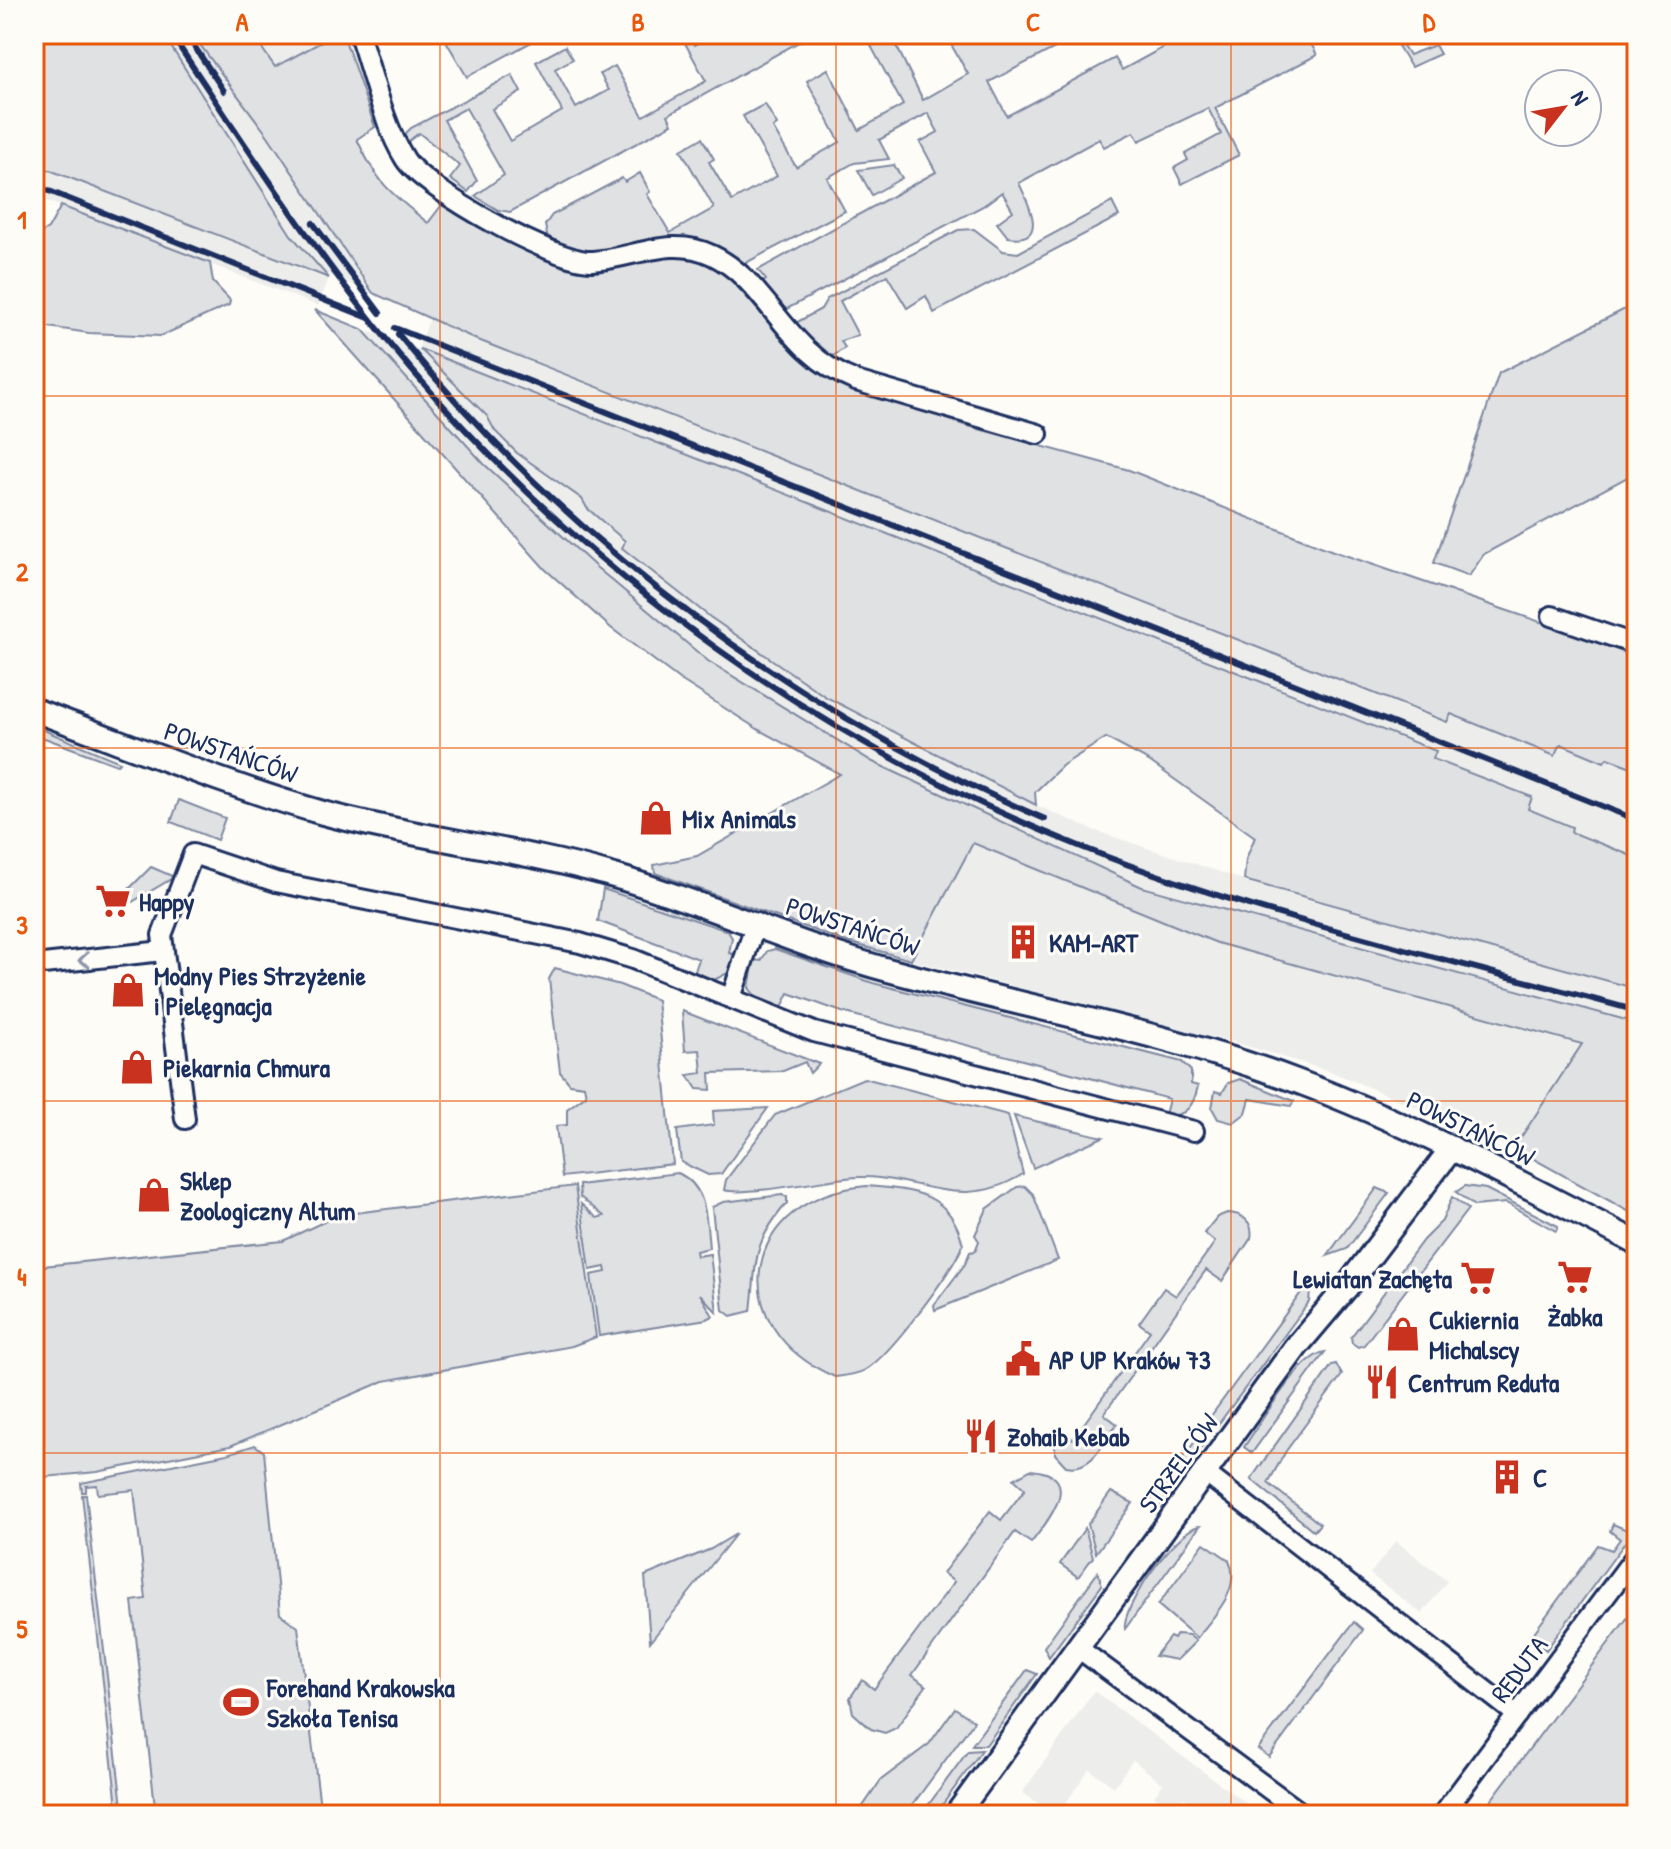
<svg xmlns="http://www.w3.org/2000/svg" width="1671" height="1849" viewBox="0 0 1671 1849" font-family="'Patrick Hand',sans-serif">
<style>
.built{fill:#edeeec}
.green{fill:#e0e1e3;stroke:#7e88a0;stroke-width:2}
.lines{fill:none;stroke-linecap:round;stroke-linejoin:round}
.minor-casing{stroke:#1b2f5e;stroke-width:24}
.tertiary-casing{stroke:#1b2f5e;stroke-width:28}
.minor{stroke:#fdfcf7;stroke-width:18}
.tertiary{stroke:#fdfcf7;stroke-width:22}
.rail{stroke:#1b2f5e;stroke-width:6}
.oneway{stroke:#8c96aa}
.grid{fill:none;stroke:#e8590c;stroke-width:2;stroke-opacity:0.55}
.labels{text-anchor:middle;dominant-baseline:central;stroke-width:6;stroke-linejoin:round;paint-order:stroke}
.street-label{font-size:26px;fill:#1b2f5e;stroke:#fdfcf7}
.poi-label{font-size:26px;font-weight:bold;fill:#1b2f5e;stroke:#fdfcf7;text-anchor:start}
.neatline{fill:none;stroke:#e8590c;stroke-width:3}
.grid-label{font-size:26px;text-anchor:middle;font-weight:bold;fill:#e8590c}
</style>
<rect width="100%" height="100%" fill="#fdfcf7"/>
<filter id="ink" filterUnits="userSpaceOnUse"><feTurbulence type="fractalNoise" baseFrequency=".0125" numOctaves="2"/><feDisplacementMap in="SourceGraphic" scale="16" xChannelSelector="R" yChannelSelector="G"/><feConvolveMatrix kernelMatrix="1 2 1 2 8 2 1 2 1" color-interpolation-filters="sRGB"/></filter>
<g filter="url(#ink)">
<g class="built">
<path d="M163,34h29l76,102 105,157 -46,-19 2,4 -11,28 -284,-110v-32l291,112 -34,-41z"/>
<path d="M239,34h97l-69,37z"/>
<path d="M430,318l1016,404 4,-8 105,42 5,-12 44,18 2,-5 31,12v89l-66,-26 1,-5 -45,-18 4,-12 -98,-39 2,-7 -1012,-400 64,65 8,15 22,22 65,46 5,9 87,82 115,82 97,58 150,75 57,25 151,50 393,109v34l-495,-136 -269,-125 -165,-101 -112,-94 -112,-103 -122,-135 56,20z"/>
<path d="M973,843l244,100 365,101 -68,104 -182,-76 -92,-28 -329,-84z"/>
<path d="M1396,1541l51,40 -25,33 -52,-40z"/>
<path d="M1094,1691l168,124h-54l-24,-17 -10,13 -20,-15 9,-12 -30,-24 -19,27 -25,-18 -31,46 -36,-22z"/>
</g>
<g class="green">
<path d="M34,34h129l128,201 38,43 -295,-114z"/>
<path d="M192,34h60l23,33 61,-33h7l32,93 -18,12c20,45 34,54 71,84l16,-21 38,26 64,29 149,-2 31,19 70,79 38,26 130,46 165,45 204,81 304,104v114l-30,-11 -3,4 -43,-18 -6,12 -104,-42 -4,8 -969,-382 -105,-47 -105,-157z"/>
<path d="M442,34h104l-79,43z"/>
<path d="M680,34h8l6,11 20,-11h99l-145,81 4,9 -162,88 -12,-2 -23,-14 29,-21 -38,-67 -22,12 33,61 -9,11 -18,-13 10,-13 -41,-33 -13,10 -1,-9 6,-6 101,-53 9,17 -29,17 18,32 52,-30 -26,-49 29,-16 8,13 -18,10 21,39 33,-18 -9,-16 15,-8 28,50 63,-35z"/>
<path d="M945,34h137l-93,48 18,34 108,-58 7,12 42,-23 -7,-13h149l11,21 -102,53 24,47 -57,29 -8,-16 14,-8 -3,-6 36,-20 -13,-26 -69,33 -5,-9 -30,15 -5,-8 -80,44c8,18 32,61 -11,54l-11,-14 16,-12 -11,-19 -19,14 -202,106 -23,-27 8,-5 -8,-10 178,-98 -16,-30 18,-10 -10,-19 -49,27 10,19 -35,4 -27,15 18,33 -105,55c-13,-10 -26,-22 -42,-27 -47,-11 -111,37 -151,-4l-2,-10 7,-10 70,-37 3,4 15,-9 10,19 -3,2 23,39 44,-25 -33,-58 21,-12 12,21 -5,3 23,39 45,-25 -34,-60 22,-12 12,21 -4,3 23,39 44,-25 -33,-61 21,-12 31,61 44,-25 -32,-59 20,-11 32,65 45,-26z"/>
<path d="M1402,44l7,11 26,-10 5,9 -29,13 -13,-21z"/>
<path d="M894,165l8,13 -30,17 -14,-25z"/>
<path d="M1112,202l7,14 -185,97 -8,-17 -19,12 -20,-33 -47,26 18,34 -17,6 4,7 -15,10 -38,-33 29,-16 6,-10 131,-69 16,-1 29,22 15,2z"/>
<path d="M61,206l149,57 3,19 17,18 -1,5 -68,31 -72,-3 -55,-8v-88l14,-8z"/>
<path d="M1637,303v169l-153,82 -15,22 -35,-13 65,-190z"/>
<path d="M315,310l47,19 122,135 112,103 112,94 165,101 269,125 495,136v193l-123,-68 68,-104 -365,-101 -244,-100 -62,117 -67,-19 -189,-68 -1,-8 43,-9 143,-82 -81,-44 -80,-51 -68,-51 -66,-59z"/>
<path d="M420,349l1016,402 -3,8 99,38 -4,12 44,18 -1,5 66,26v131l-393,-109 2,-21 9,-22 -106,-76 -43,-23 -43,27 -28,27 1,13 -210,-108 -116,-80 -88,-69 3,-7 -38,-33 -5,-9 -65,-46 -22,-22 -8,-15z"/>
<path d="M34,726l86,36 -3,3 -83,-31z"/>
<path d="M179,800l46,18 -8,22 -46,-18z"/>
<path d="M151,867l21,9 -1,3 -44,26v-14z"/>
<path d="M603,889l125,42 4,7 -3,15 7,2 -8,18 -14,7 -20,-6 5,-15 -101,-38z"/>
<path d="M775,949l98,34 309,79 9,9v13l7,2c-4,19 -12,32 -33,29l4,-16 -327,-87 -53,-19 -8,16 -24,-11 -8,-10 5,-28 7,1 6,-10z"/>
<path d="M555,968l65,17 37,15 16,164 -111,13 -6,-51 11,-1v-16l19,-14 -2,-9 -14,-2 -10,-12 -11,-93z"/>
<path d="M682,1011l137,53 -9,9 -5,-11 -22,9 -73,2 1,17 -14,-1 -9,-14 14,-2 -2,-23 -15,1z"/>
<path d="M864,1078l144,37 15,59c-67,42 -109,-4 -178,4 -25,3 -101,18 -121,12l2,-10 49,-65z"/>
<path d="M1240,1079l54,22 -3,5 -41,-7 -4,14 -13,10 -15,-4 -6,-11 3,-17 7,2 6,-10z"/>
<path d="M768,1108l-47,66 -13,1 -27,-13 -4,-32 37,-5 -1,-14z"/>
<path d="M1014,1116l89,21 -70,31z"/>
<path d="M678,1173c30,14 28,46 31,75l-13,3 1,5 13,-2 7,58 -17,-18 13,22 -6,3 -108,17 -8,-61 15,-3 -1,-5 -15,3 -9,-66 16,14 7,-2 -24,-19 -1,-12z"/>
<path d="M575,1186l21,151 -24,9 -188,35 -154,65 -133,26 -63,6v-211l249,-26 55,-26z"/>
<path d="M867,1186c47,4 84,6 96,59 -11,26 -73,111 -98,125 -9,5 -20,6 -30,7 -116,-50 -93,-181 32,-191z"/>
<path d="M1465,1186l21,3 72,37 -2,5 -50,-28 -32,3 -18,-14z"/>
<path d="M1017,1187l8,-1 8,8 25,66 -123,50 -1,-5 31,-41 5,-12 5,-1 4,-10 -4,-6 12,-26z"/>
<path d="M1377,1188l12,5 -42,56 -20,7z"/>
<path d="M782,1195l5,2v6c-36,42 -30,57 -36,108l-20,5 -8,-6 -11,-103 11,-5z"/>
<path d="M1452,1197l16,12 -104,136 -6,2 -6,-4 -1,-6 72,-97 19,-19z"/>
<path d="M1227,1213c15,0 27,9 24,25l-29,43 -16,-11 -102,144 13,10c-13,18 -25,48 -51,42l-11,-12v-11l6,-11 12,7 77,-108 -11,-8 25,-35 12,8 39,-54 -11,-9 13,-16z"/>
<path d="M1311,1279l-2,23 -92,124 -6,-10z"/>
<path d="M1325,1352l-73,101 -8,-6c16,-23 55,-91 81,-95z"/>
<path d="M1336,1364l6,11 -56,76 -18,32 52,41 -6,7 -63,-52 81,-114z"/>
<path d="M1197,1439l8,4 -48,66 -9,-6z"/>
<path d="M255,1445l9,7 16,162 18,13 23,188h-165l-24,-214 14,-2 -12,-109 -36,4 -1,-9 -11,1v6h-4l-1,-9 146,-29z"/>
<path d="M1030,1470c57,4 18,51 1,73l-16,-11 -103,143 14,11 -30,42 -11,5 -14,-4 -18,-16 -3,-15 12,-18 12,9 80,-107 -11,-9 47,-62 11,9 24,-31 -11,-10z"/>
<path d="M1111,1492l22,11 -37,50 -8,-29z"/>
<path d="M82,1495h4l37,320h-5z"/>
<path d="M1637,1516v10l-91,124 -16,-12 68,-93 14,5 8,-11 -10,-8 3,-7 14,6z"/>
<path d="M1200,1526l-75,103c-5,-21 54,-102 75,-103z"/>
<path d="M1085,1528l8,29 -15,20 -18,-13z"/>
<path d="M736,1534l-86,108 -5,-66 66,-27z"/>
<path d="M1204,1543l25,17c13,30 -15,55 -32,78l-39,-33z"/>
<path d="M1098,1572l4,13 -53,72 -5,-10z"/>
<path d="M1637,1605v210h-157z"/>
<path d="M1354,1622l9,8 -94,127 -11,-8z"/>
<path d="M1177,1634l12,1 7,6 -19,19 -22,-4 15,-19 4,2z"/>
<path d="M1027,1670l10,4 -51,71h-14z"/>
<path d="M955,1708l19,13 -69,94h-48l24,-35 48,-36z"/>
<path d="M982,1750l-47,65h-14l47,-64z"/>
</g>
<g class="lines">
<g class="minor-casing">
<g id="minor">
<path d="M359,34c13,38 25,92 46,125 19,31 153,105 188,102 42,-3 78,-26 119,-6 57,27 72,98 144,126l182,53"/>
<path d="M1552,616l85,29"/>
<path d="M34,965l129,-14"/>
<path d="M731,998l25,-75"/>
<path d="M185,1119l-23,-184 31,-81 83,28 304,61 53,16 181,73 380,99"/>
<path d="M1205,1473l312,242"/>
<path d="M1078,1648l226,167"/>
<path d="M1442,1815l195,-261"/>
</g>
</g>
<g class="tertiary-casing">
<g id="tertiary">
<path d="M34,710c96,35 191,75 289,103 96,26 196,35 291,63 93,27 181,69 274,94 136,37 279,62 411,112 117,44 227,104 338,161"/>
<path d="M956,1815l340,-468 50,-59 106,-140"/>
</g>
</g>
<use href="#minor" class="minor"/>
<use href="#tertiary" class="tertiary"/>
<g class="rail">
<path d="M171,34c76,114 151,230 240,335 180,211 415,377 673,479 178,70 368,112 553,163"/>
<path d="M186,34l38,57"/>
<path d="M34,185l335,133"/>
<path d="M313,223l67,90"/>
<path d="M395,328l1242,492"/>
<path d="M398,334c171,210 399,379 647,485"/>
</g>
</g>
<defs><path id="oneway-chevron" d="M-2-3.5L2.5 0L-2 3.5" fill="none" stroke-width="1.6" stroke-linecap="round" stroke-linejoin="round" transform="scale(2)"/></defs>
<use class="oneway" href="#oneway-chevron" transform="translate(84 960) rotate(174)"/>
</g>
<path class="grid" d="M440,34v1781M836,34v1781M1231,34v1781M34,396h1603M34,748h1603M34,1101h1603M34,1453h1603"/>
<defs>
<g id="shop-bare" transform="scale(2.76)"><path d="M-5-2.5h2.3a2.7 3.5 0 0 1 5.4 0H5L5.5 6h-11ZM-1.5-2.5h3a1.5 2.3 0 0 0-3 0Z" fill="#c8321e" stroke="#fdfcf7" stroke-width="2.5" paint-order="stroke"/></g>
<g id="supermarket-bare" transform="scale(2.76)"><path d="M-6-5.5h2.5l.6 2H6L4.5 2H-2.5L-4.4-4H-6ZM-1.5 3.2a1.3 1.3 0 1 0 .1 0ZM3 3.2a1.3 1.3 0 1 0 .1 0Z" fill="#c8321e" stroke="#fdfcf7" stroke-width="2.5" paint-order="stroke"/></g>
<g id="building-bare" transform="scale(2.76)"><path d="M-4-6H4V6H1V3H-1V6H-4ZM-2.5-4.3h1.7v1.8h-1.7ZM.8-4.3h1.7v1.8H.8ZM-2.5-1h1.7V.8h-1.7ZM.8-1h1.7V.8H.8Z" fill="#c8321e" stroke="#fdfcf7" stroke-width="2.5" paint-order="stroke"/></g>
<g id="civic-bare" transform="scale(2.76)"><path d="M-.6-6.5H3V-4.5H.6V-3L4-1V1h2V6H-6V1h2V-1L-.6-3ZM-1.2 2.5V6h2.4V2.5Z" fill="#c8321e" stroke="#fdfcf7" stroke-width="2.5" paint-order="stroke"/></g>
<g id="restaurant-bare" transform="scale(2.76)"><path d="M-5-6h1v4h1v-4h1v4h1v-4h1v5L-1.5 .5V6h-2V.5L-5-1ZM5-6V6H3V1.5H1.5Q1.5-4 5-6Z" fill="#c8321e" stroke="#fdfcf7" stroke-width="2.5" paint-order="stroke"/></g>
<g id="stadium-bare" transform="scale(2.76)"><path d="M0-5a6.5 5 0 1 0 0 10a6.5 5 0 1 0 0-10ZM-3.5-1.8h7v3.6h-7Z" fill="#c8321e" stroke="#fdfcf7" stroke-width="2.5" paint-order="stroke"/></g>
</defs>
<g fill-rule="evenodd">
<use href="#shop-bare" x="656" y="818"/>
<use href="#supermarket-bare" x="113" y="901"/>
<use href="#building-bare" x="1023" y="942"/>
<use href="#shop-bare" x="128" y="990"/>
<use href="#shop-bare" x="137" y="1067"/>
<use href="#shop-bare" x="154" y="1195"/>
<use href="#supermarket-bare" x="1575" y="1277"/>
<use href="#supermarket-bare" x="1478" y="1278"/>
<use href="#shop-bare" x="1403" y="1334"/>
<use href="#civic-bare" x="1023" y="1359"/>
<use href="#restaurant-bare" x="1382" y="1382"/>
<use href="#restaurant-bare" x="981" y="1436"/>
<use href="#building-bare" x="1507" y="1477"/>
<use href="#stadium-bare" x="241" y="1702"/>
</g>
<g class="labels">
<g class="street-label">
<text transform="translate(231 752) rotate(19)">POWSTAŃCÓW</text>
<text transform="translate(853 926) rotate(18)">POWSTAŃCÓW</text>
<text transform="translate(1471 1128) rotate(26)">POWSTAŃCÓW</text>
<text transform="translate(1178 1463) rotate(-54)">STRZELCÓW</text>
<text transform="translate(1519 1669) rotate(-53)">REDUTA</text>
</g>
<g class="poi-label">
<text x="682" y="818">Mix Animals</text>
<text x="139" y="901">Happy</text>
<text x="1049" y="942">KAM-ART</text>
<text x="154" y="975">Modny Pies Strzyżenie<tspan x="154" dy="30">i Pielęgnacja</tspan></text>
<text x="163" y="1067">Piekarnia Chmura</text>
<text x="180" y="1180">Sklep<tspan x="180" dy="30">Zoologiczny Altum</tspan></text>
<text x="1452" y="1278" text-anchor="end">Lewiatan Zachęta</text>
<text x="1575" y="1316" text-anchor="middle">Żabka</text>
<text x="1429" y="1319">Cukiernia<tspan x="1429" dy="30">Michalscy</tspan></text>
<text x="1049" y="1359">AP UP Kraków 73</text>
<text x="1408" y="1382">Centrum Reduta</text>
<text x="1007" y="1436">Zohaib Kebab</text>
<text x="1533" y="1477">C</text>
<text x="267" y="1687">Forehand Krakowska<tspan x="267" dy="30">Szkoła Tenisa</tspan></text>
</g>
</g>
<rect width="1671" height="1849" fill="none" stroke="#fdfcf7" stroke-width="88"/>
<g transform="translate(1563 108) rotate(59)"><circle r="38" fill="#fdfcf7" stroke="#a3aaba" stroke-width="2"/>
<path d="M0-6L14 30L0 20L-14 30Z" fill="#c8321e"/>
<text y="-12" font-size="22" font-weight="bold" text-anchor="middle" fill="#1b2f5e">N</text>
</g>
<rect x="44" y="44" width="1583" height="1761" class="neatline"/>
<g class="grid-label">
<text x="242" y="31">A</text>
<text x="638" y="31">B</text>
<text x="1033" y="31">C</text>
<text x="1429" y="31">D</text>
<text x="22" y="229">1</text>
<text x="22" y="581">2</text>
<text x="22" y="934">3</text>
<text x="22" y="1286">4</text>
<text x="22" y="1638">5</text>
</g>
</svg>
